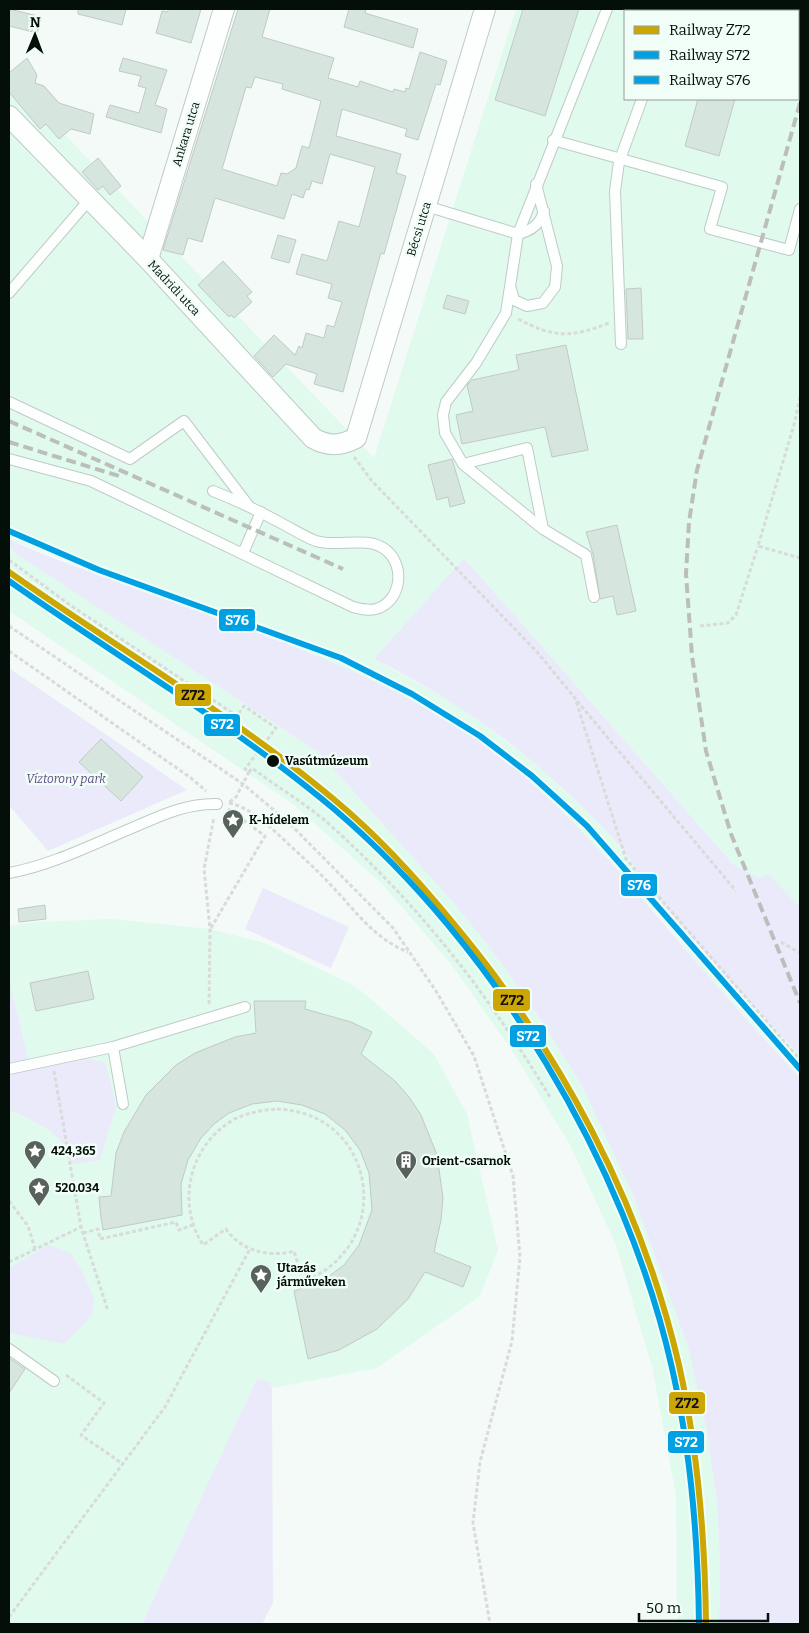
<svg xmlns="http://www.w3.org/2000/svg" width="809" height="1633" viewBox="0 0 809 1633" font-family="Bitter,serif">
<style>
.built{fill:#e0fbee;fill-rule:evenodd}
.green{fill:#ebeafa}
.building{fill:#d7e5df;stroke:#c0cac5;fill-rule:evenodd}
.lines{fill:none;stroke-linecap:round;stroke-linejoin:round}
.service-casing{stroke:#c0cac5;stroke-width:12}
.minor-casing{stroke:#c0cac5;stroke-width:22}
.path{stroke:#d9dbda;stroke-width:3;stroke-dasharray:4 2.5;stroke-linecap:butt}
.service{stroke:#fdfefe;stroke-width:10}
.minor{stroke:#fdfefe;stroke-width:20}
.rail{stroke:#bcbebc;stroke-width:4;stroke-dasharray:10 5;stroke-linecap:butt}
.rail-1-casing{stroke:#f0fef7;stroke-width:10}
.rail-2-casing{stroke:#f0fef7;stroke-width:10}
.rail-3-casing{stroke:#f0fef7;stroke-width:10}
.rail-1{stroke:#cca602;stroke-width:6}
.rail-2{stroke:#00a0e3;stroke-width:6}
.rail-3{stroke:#00a0e3;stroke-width:6}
.stop-dot{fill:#040f09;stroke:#f0fef7;stroke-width:2}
.labels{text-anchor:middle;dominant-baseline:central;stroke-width:5;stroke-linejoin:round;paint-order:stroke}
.street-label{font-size:12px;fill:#040f09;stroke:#f0fef7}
.stop-label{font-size:12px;font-weight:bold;fill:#040f09;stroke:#f0fef7;text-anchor:start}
.park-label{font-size:12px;font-style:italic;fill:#5d4a87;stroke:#f0fef7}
.poi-label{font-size:12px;font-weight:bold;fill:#040f09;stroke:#f0fef7;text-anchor:start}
.line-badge{stroke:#f0fef7;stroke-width:2}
.badge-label{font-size:14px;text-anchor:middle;font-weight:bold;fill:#fff}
.pale-badge-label{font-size:14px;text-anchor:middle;font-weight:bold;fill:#111}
</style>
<rect width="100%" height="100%" fill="#f4faf7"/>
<g class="built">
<path d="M516,9h284v898l-41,-29 -26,-14 -269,-305 -90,100 68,37 30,19 67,51 39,37 35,35 48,64 52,61 87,92v23l-95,-106 -49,-59 -89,-95 -39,-38 -40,-32 -147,-82 -332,-127v-463l365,382zM625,11h173v88h-173z"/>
<path d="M9,548l309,204 133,148 40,49 50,71 41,66 51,109 55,152 19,85 10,71 3,62 -1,59h-42l-1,-129 -24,-128 -36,-122 -47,-102 -58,-94 -60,-85 -70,-81 -87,-78 -285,-194z"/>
<path d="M112,919l98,10 55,14 84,40 15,10 70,61 33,60 31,136 -18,46 -103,72 -105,20 -3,-6 -12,-4 -115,246h-133v-698l27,-4z"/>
</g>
<g class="green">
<path d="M9,539c32,16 67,27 101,40 108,40 221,75 323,132 110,62 191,167 272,261 31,36 63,71 95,106v546h-81l1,-59 -3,-62 -10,-71 -19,-85 -55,-152 -51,-109 -41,-66 -50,-71 -40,-49 -133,-148 -294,-193 -15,-11z"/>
<path d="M464,558l269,306 26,14 9,-4 32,33v148c-47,-50 -94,-99 -137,-151 -18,-22 -33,-46 -51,-67 -17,-18 -35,-36 -54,-53 -55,-51 -117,-92 -184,-125z"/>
<path d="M9,668l178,122 -139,61 -39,-46z"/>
<path d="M263,888l86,39 -18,41 -86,-39z"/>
<path d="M9,978l20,85 -20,3z"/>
<path d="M81,1056l25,7 10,44 -16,53 -30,5c0,-5 -1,-12 -3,-16 -12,-20 -38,-30 -58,-39v-39z"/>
<path d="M48,1245l23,8 12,20 11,25 -2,18 -28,28 -55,-11v-65z"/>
<path d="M257,1378l12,4 3,6 1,215 -11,21h-120z"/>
</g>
<g class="building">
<path d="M9,9l33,8 -5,16 -28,-7z"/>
<path d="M78,9h48l-4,16 -44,-11z"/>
<path d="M169,9h32l-10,34 -35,-10 6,-22 5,1z"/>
<path d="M238,9h32l-8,28 72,21 -6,20 30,9 2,-6 33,11 1,-3 11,3 1,-4 3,1 11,-37 27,9 -7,24 -4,-1 -18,56 -13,-4 2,-7 -65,-20 -6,27 65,18 -5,19 10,3 -22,78 -3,-1 -12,42 -26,97 -29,-8 3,-10 -31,-10 -13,13 -19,-21 20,-21 21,20 4,-9 3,2 4,-15 18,5 3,-13 7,2 8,-25 -14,-4 4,-14 -36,-10 6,-20 25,7 12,-40 20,6 16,-60 -45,-13 -8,30 -10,-3 -3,9 -3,-1 -3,9 -11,-4 -8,25 -69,-21 -13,44 -14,-4 -5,17 -20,-5zM255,77l28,7 -1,5 39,12 -12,47 -7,-2 -6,22 -9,6 -6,-1 -4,13 -55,-17 24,-82 5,1z"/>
<path d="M349,9h17l-1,4 53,16 -5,19 -69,-21z"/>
<path d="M523,9h56l-34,107 -50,-16z"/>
<path d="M27,58l10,17 -2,8 9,3 15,17 35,11 -4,20 -19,-5 -12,10 -13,-15 -6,5 -31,-37v-19z"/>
<path d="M123,58l44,12 -12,35 12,4 -6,24 -55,-16 4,-12 29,8 7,-25 -8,-2 3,-10 -22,-5z"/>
<path d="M698,99h37l-16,57 -34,-10z"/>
<path d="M98,158l23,28 -11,9 -7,-9 -5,4 -16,-18z"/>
<path d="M278,235l18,5 -7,23 -18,-5z"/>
<path d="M223,261l29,31 -5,4 5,6 -18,16 -3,-3 -2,2 -31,-32z"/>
<path d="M641,288l2,51h-15l-2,-50z"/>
<path d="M447,295l22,6 -4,13 -22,-6z"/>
<path d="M566,345l22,105 -36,7 -7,-30 -83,17 -6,-29 17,-4 -6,-26 5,-5 47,-10 -3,-15z"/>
<path d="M452,459l13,44 -15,4 -2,-10 -11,3 -9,-35z"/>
<path d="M617,525l19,86 -19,4 -4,-19 -13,3 -7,-45 -7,-22z"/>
<path d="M101,739l42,38 -22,24 -42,-39z"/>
<path d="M45,905l1,14 -27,3 -1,-13z"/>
<path d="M88,971l6,28 -58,12 -6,-28z"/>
<path d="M254,1001h52l-1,8 46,13 21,10 -11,22 34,27 14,16 12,18 16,40 6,43 -2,22 -7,32 37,15 -8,20 -38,-15 -17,27 -31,30 -38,21 -31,9 -14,-68 30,-11 20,-15 15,-20 13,-35 -3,-37 -9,-23 -15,-20 -20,-16 -23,-9 -25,-4 -25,3 -23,9 -15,11 -13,14 -13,22 -7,24 1,31 -79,15 -2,-12 -2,-21 12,-1 5,-43 8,-21 22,-37 30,-30 19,-12 40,-16 21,-4z"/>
<path d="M9,1358l16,11 -16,24z"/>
</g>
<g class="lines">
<g class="service-casing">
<g id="service">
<path d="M668,11v-2"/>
<path d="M553,140l169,47 -12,42 79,21 11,-41"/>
<path d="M426,206l92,28 89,-225"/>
<path d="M544,211c-4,14 -13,20 -26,23l-12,79 -30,50 -30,39 -3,13 2,18 18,31 80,65 43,26 8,42"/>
<path d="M511,289l3,11 13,6 16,-3 12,-16 2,-21 -21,-82"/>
<path d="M9,293l80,-93"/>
<path d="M621,344l-6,-153 4,-29 23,-63"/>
<path d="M9,402l121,57 54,-38 64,84"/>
<path d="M9,459l82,22 262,126c8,2 15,4 23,2 25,-7 30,-43 10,-59 -19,-15 -48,-2 -70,-9 -13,-5 -25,-13 -37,-19 -22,-12 -43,-22 -66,-31"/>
<path d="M463,464l64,-16 16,81"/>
<path d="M243,553l18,-41"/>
<path d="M9,873c43,-8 82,-28 123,-45 28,-12 54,-25 85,-24"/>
<path d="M113,1047l10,57"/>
<path d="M9,1069l104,-22 132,-40"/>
<path d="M9,1349l45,32"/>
</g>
</g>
<g class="minor-casing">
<g id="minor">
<path d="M9,116l139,143 165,179c15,9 28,8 43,0l129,-429"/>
<path d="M148,259l76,-250"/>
</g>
</g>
<g class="path">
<path d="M518,319c37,19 52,19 91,4"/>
<path d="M800,397l-5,24 -37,125 42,12"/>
<path d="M354,457l18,24 166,172 37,45 51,161 174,201"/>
<path d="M9,560l61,45 167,111 7,-10 32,22 -31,41 4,3 -13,25 -8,6"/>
<path d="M9,626l234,158 46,39 104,105 43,63 38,65 39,120 7,81 -8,84 -32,121 -7,61 17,101"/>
<path d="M700,626l28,-3 8,-8 22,-69"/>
<path d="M9,651l182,127 15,13"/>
<path d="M577,701l159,190"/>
<path d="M249,772l3,-4c25,19 53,35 77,56 92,83 157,167 221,273"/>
<path d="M229,803c22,5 37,20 53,35 16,15 32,29 47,45 25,26 45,56 79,69"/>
<path d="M211,928l54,-92 -37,-27"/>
<path d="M781,942l19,11"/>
<path d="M209,1004l1,-75 -6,-60 10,-52"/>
<path d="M54,1071l27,156 27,84"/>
<path d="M277,1109c15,1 31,4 44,12 48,27 57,95 20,135 -10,11 -23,21 -38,24l-9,-29c-24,7 -53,0 -68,-22l-23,16c-27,-42 -14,-99 30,-125 13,-7 29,-10 44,-11z"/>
<path d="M9,1201l19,25 7,23"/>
<path d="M83,1233l15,-4 2,10 76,-17 3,8 14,-5"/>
<path d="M9,1262l72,-35"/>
<path d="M66,1375l38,28 -23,32 42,29"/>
<path d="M9,1617l156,-210 85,-158"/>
</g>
<use href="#service" class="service"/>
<use href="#minor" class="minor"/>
<g class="rail">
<path d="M800,103l-103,367 -8,52 -3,52 6,82 14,95 25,83 69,169"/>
<path d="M9,421l334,148"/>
<path d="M9,442l110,34"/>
</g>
<g class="rail-1-casing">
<path id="rail-1" d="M9,572c109,77 226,144 328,230 43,36 81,78 116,121 107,128 188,279 226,442 19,85 26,172 27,259"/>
</g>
<g class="rail-2-casing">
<path id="rail-2" d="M9,581c108,76 224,143 325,228 160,136 292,354 338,559 19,84 26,170 27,256"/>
</g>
<g class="rail-3-casing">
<path id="rail-3" d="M9,531l90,39 242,88 71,36 68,42 52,40 55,50 213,243"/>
</g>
<use href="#rail-1" class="rail-1"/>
<use href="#rail-2" class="rail-2"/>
<use href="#rail-3" class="rail-3"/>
</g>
<defs>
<g id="sight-pin" transform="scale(1.125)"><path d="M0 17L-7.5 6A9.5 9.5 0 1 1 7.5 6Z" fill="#58615c" stroke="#f0fef7"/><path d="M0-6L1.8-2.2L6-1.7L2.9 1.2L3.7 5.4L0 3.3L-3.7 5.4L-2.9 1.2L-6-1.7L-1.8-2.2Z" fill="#fff"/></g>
<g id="building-pin" transform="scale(1.125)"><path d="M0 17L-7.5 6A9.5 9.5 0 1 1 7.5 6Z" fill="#58615c" stroke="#f0fef7"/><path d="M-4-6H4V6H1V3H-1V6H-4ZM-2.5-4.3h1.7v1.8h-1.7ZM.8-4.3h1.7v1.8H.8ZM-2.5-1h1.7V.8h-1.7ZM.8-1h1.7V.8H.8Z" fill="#fff"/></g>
</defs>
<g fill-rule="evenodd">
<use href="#sight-pin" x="233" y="820"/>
<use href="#sight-pin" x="35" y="1151"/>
<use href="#building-pin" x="406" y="1161"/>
<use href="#sight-pin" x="39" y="1188"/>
<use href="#sight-pin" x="261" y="1275"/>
</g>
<circle class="stop-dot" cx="273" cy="761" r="7"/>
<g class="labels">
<g class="street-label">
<text transform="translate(186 134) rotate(-73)">Ankara utca</text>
<text transform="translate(419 229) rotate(-73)">Bécsi utca</text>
<text transform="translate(174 288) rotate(47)">Madridi utca</text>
</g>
<g class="stop-label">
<text x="285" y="761">Vasútmúzeum</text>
</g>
<g class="park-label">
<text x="66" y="779">Víztorony park</text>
</g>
<g class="poi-label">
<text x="249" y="820">K-hídelem</text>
<text x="51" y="1151">424,365</text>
<text x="422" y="1161">Orient-csarnok</text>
<text x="55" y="1188">520.034</text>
<text x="277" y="1268">Utazás<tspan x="277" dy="14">járműveken</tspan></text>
</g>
</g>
<g class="line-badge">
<rect x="218" y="608" width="38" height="24" rx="5" fill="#00a0e3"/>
<rect x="174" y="683" width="38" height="24" rx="5" fill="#cca602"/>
<rect x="203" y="713" width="38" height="24" rx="5" fill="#00a0e3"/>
<rect x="620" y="873" width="38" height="24" rx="5" fill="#00a0e3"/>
<rect x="492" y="988" width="39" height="24" rx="5" fill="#cca602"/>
<rect x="509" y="1024" width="38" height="24" rx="5" fill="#00a0e3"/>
<rect x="668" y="1391" width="38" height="24" rx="5" fill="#cca602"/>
<rect x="667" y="1430" width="38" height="24" rx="5" fill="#00a0e3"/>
</g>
<g class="badge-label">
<text x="237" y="625">S76</text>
<text x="222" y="729">S72</text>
<text x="639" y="890">S76</text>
<text x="528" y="1041">S72</text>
<text x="686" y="1447">S72</text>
</g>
<g class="pale-badge-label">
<text x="193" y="700">Z72</text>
<text x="512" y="1005">Z72</text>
<text x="687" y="1408">Z72</text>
</g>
<rect width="809" height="1633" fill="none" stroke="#040f09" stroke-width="20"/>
<rect x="624" y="10" width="175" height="90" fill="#f0fef7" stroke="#929e98"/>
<rect x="634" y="26" width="25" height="8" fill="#cca602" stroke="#929e98"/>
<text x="669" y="35" font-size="15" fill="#040f09">Railway Z72</text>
<rect x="634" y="51" width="25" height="8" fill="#00a0e3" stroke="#929e98"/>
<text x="669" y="60" font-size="15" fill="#040f09">Railway S72</text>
<rect x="634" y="76" width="25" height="8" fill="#00a0e3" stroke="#929e98"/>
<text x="669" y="85" font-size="15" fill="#040f09">Railway S76</text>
<g transform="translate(35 35) rotate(1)" stroke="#f0fef7" stroke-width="4" paint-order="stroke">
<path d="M0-4L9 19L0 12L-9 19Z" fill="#040f09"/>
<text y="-8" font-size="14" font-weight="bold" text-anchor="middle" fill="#040f09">N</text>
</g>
<path d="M639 1613v8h129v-8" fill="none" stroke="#040f09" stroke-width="2.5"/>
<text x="646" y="1613" font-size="15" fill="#040f09" stroke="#f0fef7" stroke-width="4" paint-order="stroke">50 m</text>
</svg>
